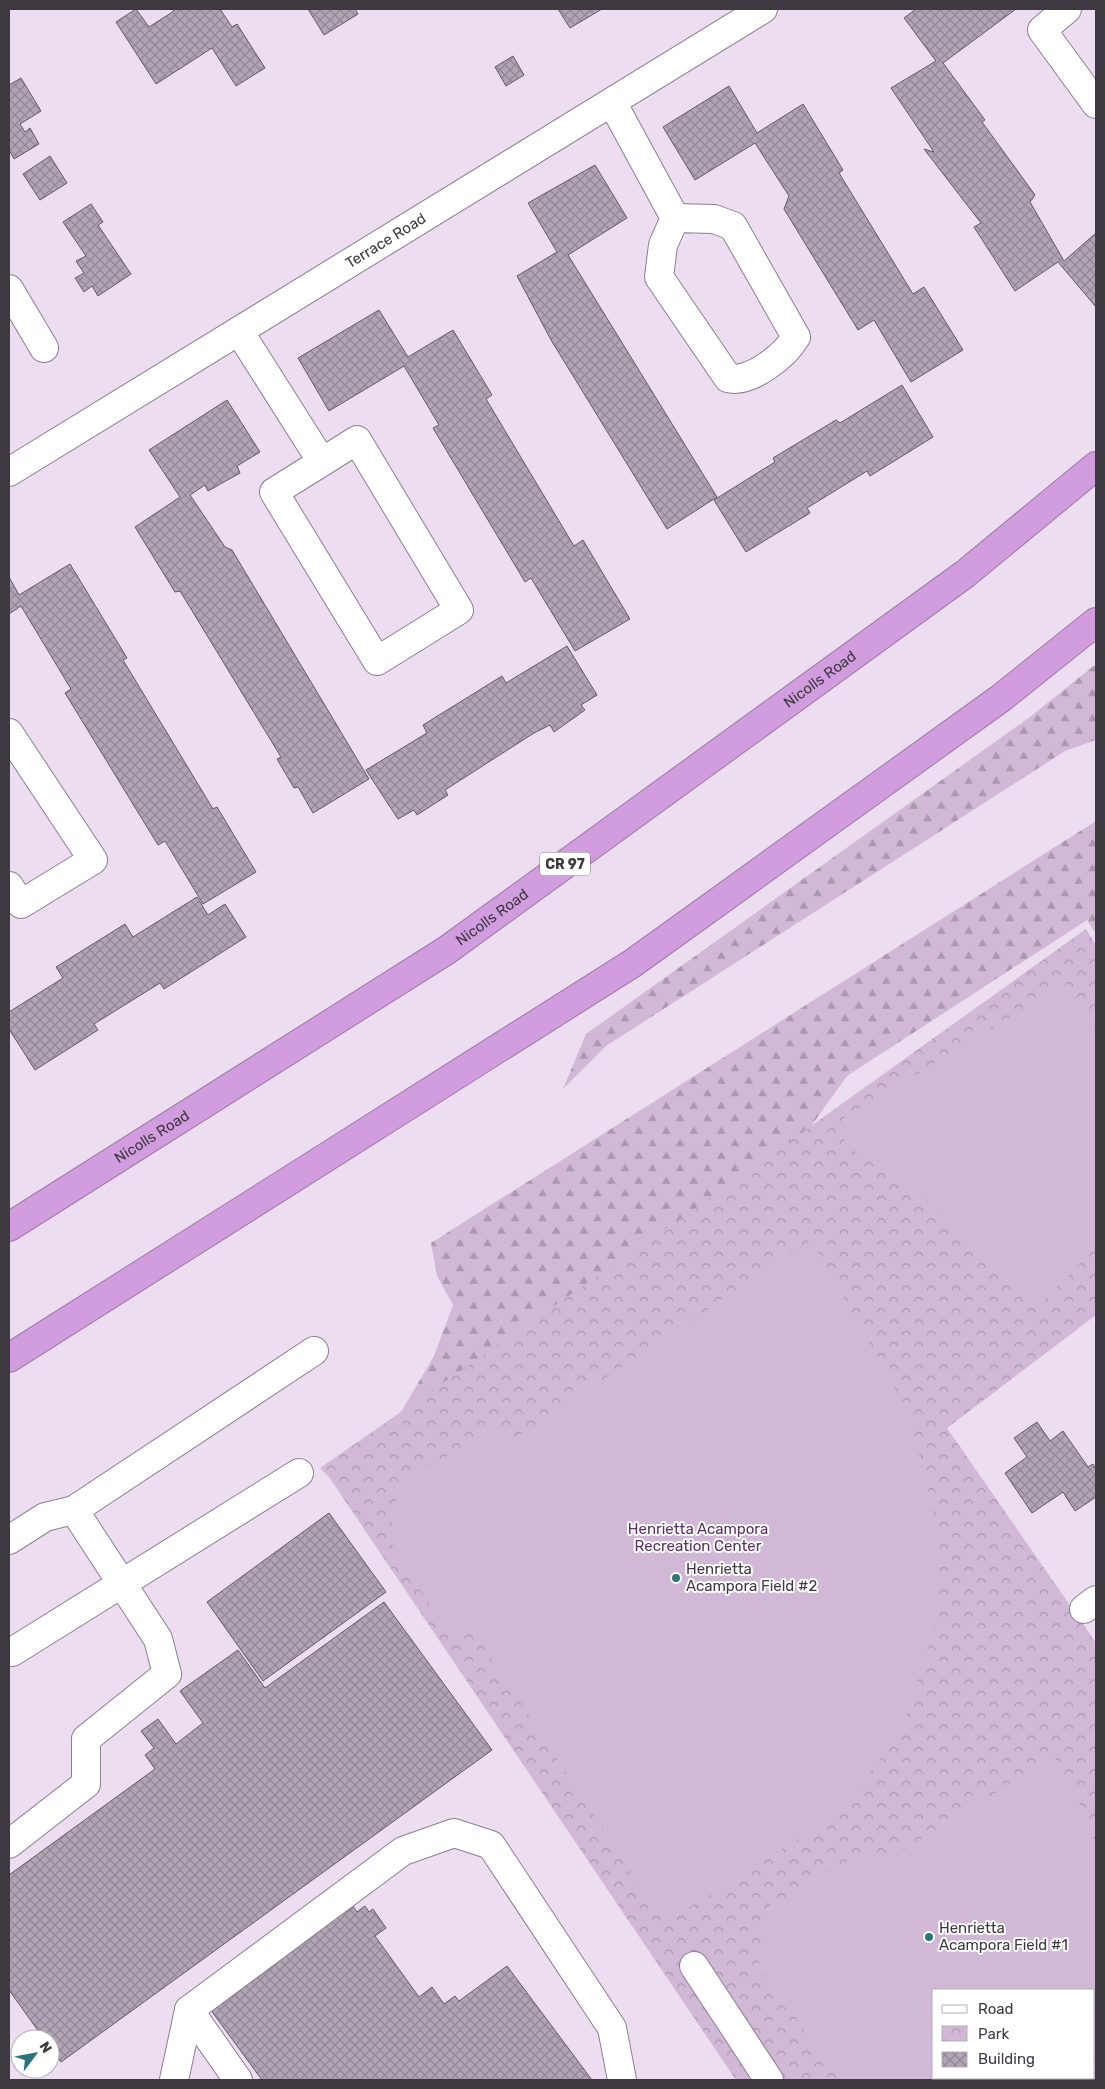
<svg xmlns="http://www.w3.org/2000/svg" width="1105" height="2089" viewBox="0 0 1105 2089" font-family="Rubik,sans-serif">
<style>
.forest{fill:url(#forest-firs)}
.park{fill:url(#park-crowns);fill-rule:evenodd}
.pitch{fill:#d1b8d7}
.building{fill:url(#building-cross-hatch);stroke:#665a69}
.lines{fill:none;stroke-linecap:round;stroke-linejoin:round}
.minor-casing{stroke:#8b7e8e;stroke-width:30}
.highway-casing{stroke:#9e7aa7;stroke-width:30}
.minor{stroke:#fff;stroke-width:28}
.highway{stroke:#d19dde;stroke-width:28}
.poi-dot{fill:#2b7579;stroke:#fff;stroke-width:2}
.labels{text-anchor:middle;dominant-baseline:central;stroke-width:4;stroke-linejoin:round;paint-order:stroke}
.shield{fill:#fff;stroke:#787479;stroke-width:1}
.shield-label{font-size:14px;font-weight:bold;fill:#3e3940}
.street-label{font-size:15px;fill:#3e3940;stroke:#fff}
.park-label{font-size:15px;fill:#5b2e66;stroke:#fff}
.poi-label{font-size:15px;fill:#3e3940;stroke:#fff;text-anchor:start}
</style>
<defs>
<pattern id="forest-firs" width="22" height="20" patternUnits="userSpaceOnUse" patternTransform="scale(1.25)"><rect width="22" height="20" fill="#d1b8d7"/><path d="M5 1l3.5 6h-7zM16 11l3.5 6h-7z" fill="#ab97b0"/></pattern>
<pattern id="park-crowns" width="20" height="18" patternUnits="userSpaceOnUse" patternTransform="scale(1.25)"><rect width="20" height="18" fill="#d1b8d7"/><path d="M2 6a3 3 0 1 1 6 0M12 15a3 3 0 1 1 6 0" fill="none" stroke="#ab97b0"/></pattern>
<pattern id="building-cross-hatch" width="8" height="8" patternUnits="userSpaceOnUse" patternTransform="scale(1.25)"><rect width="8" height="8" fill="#b1a4b5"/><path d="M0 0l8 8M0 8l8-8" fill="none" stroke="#918795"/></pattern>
</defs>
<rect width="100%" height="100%" fill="#ecdef0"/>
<g class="forest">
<path d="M1096,664v76l-31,11 -459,295 -43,43 23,-55 444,-317z"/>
<path d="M1096,821v113l-9,-14 -240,156 -58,81 -388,255 33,-56 19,-51 -16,-29 -6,-33z"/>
</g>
<path class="park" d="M1086,929l10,16v370l-149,113 149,215v437h-360l-407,-603 -9,-9 407,-282zM934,1990h160v88h-160z"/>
<g class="pitch">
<path d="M1068,983l28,47v218l-59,59 -107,-106 -85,-56 -2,-27z"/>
<path d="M811,1240l98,173 29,120v84l-37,116 -66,83 -171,107 -194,-298 -20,12 -61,-98 10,-54 99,-60 12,17z"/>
<path d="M1054,1756l35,66 7,30v189l-2,7v-58h-160v88h148l-2,2h-240l-81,-114 5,-57 106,-61 9,17z"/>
</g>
<g class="building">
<path d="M136,9l13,18 25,-16 -1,-2h47l12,18 5,-3 28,44 -29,18 -24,-38 -56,36 -40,-62z"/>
<path d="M308,9h47l3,5 -34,21z"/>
<path d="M558,9h44l-32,19z"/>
<path d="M916,9h100l-73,54 42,57 -3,2 53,73 -5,7 34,59 32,-28v74l-38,-45 -43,29 -41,-64 7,-4 -57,-74 10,3 -43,-64 45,-27 -32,-43z"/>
<path d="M513,56l11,19 -18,11 -11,-19z"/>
<path d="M21,78l20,33 -21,13 5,8 5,-4 9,16 -25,15 -5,-9v-65z"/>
<path d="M729,86l28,47 46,-29 40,66 -4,3 74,121 11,-7 39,63 -52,32 -37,-62 -16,10 -74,-121 5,-13 -34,-53 -60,37 -32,-53z"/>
<path d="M50,156l17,27 -27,17 -17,-26z"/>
<path d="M595,165l32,53 -59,37 149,242 -50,32 -116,-189 -34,-64 40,-24 -29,-49z"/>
<path d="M91,204l12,18 -5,3 33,49 -33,22 -6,-10 -8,6 -9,-14 9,-5 -8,-12 10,-5 -23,-34z"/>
<path d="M379,310l29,47 45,-27 39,65 -6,4 88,147 9,-6 47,79 -55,32 -44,-73 -6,4 -92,-154 6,-3 -35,-59 -75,45 -31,-53z"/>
<path d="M902,385l31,52 -63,39 -3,-5 -60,37 3,5 -64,39 -32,-52 61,-38 -2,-4 63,-38 4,3z"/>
<path d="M227,400l33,52 -23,14 3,7 -32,18 -3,-6 -15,10 35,52 7,3 137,229 -56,34 -15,-26 -4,1 -17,-29 4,-2 -101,-166 -5,1 -40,-65 45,-30 -31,-47z"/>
<path d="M70,564l57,94 -4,2 90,149 4,-2 39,65 -53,32 -38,-63 -7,4 -93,-152 6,-4 -50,-83 -12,8v-37l10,18z"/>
<path d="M567,646l30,49 -16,10 4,5 -31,22 -4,-7 -16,8 -89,57 3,5 -31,20 -3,-5 -16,9 -32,-49 61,-37 -4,-8 79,-49 4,7z"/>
<path d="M197,897l11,18 17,-11 21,33 -82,52 -4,-6 -66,41 4,6 -63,40 -26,-41v-17l54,-34 -7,-11 69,-43 8,13z"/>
<path d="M1037,1422l13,19 13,-10 25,36 5,-3 3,6v27l-21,14 -12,-19 -31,21 -27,-40 22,-16 -13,-19z"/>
<path d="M329,1513l57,79 -123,89 -56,-79z"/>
<path d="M384,1602l108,148 -431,312 -11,-15v-8h-6l-35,-49v-115l146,-106 -10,-14 9,-7 -13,-17 17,-12 18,25 27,-21 -23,-32 58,-41 27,38z"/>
<path d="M352,1905l5,7 8,-6 4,6 4,-3 13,19 -11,8 44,61 13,-10 12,17 11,-8 4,5 48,-35 85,114h-330l-52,-71z"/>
</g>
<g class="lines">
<g class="minor-casing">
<g id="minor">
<path d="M1067,9l-25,21 54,74"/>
<path d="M612,102l63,116 -12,27 -4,32 69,101c21,6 57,-22 68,-41l-63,-111 -19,-7 -39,-1"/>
<path d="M9,289l35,59"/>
<path d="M239,331l83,131 -48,30 103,169 82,-51 -102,-170 -35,22"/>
<path id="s1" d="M9,472l754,-463"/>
<path d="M9,733l84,127 -72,44 -12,-18"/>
<path d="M74,1510l240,-159"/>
<path d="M9,1540l36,-23 29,-7 84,129 9,35 -81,65v45l-77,60"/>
<path d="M1084,1609l12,-9"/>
<path d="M12,1652l287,-179"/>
<path d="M694,1966l75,114"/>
<path d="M189,2010l49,70"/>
<path d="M174,2080l15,-70 214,-159 51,-18 37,12 121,183 10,52"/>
</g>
</g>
<g class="highway-casing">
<g id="highway">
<path id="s2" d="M9,1227l438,-277 518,-376 131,-108"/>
<path d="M9,1358l624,-395 368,-265 95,-76"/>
</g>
</g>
<use href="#minor" class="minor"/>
<use href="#highway" class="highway"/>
</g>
<g class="poi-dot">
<circle cx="676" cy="1578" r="5"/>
<circle cx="929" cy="1937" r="5"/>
</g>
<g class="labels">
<rect class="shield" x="540" y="852.5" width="50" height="23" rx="4"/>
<g class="shield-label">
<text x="565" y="864">CR 97</text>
</g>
<g class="street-label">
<text stroke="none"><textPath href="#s1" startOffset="442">Terrace Road</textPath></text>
<text stroke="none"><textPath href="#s2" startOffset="979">Nicolls Road</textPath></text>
<text stroke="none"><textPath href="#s2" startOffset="574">Nicolls Road</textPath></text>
<text stroke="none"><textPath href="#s2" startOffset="169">Nicolls Road</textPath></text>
</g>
<g class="park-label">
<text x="698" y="1529">Henrietta Acampora<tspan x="698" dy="17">Recreation Center</tspan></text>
</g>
<g class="poi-label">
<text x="686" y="1569">Henrietta<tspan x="686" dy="17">Acampora Field #2</tspan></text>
<text x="939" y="1928">Henrietta<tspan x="939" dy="17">Acampora Field #1</tspan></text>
</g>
</g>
<rect width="1105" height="2089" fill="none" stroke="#3e3940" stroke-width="20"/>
<rect x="932" y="1989" width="162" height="90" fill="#ffffff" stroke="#b2b0b3"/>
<rect x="942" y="2005" width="25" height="8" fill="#ffffff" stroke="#b2b0b3"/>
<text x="978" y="2014" font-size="15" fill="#3e3940">Road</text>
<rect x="942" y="2026" width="25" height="15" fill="url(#park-crowns)" stroke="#b2b0b3"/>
<text x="978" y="2039" font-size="15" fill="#3e3940">Park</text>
<rect x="942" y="2052" width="25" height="15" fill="url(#building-cross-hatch)" stroke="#b2b0b3"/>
<text x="978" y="2064" font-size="15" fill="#3e3940">Building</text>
<g transform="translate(35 2054) rotate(58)"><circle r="24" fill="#ffffff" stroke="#b2b0b3"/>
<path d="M0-4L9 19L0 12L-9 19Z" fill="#2b7579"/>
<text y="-8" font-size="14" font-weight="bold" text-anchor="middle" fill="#3e3940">N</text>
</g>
</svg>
